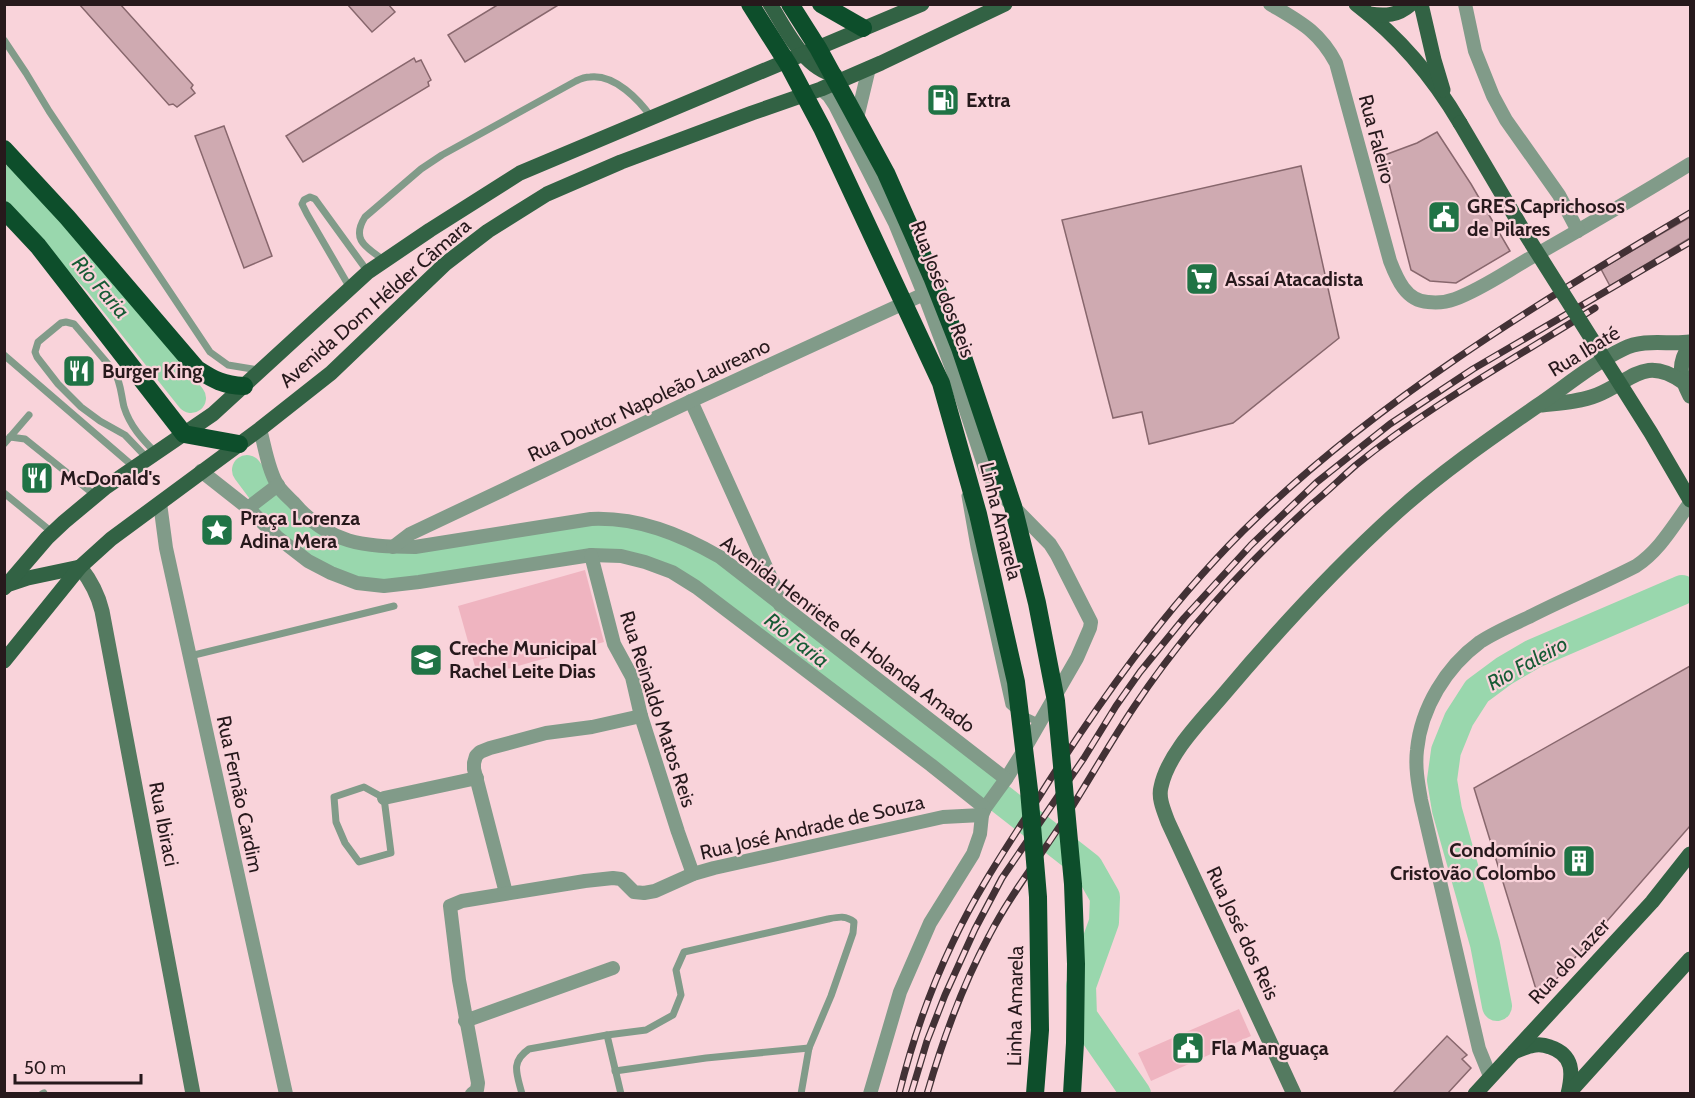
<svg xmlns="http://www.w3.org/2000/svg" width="1695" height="1098" viewBox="0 0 1695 1098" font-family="Cabin,sans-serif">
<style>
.green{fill:#efb4c0}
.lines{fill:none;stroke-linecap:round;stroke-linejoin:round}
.river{stroke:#99d7ad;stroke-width:30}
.building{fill:#cfaab1;stroke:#88676d;stroke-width:1.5}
.lane{stroke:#819b89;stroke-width:7}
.street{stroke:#819b89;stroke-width:14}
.secondary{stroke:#547a60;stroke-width:15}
.primary{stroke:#326244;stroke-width:15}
.highway{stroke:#0d4e2b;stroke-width:18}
.rail-casing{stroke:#423135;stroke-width:7}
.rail{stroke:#f9d3da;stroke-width:4.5;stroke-dasharray:14;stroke-linecap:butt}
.primary-bridge{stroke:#326244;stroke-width:15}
.highway-bridge{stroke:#0d4e2b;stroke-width:18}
.labels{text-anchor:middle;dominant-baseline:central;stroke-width:4.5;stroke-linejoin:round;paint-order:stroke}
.poi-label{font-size:20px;font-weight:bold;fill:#27191c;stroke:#f9d3da;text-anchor:start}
.street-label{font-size:20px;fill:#27191c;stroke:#f9d3da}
.water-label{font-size:21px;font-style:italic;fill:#165b35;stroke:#f9d3da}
</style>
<rect width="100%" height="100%" fill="#f9d3da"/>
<g class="green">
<path d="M585,570l19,72 -126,35 -20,-71z"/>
<path d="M1239,1009l12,27 -100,45 -13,-28z"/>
</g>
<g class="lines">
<g class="river">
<path d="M4,180l94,101 93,117"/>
<path d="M247,470l44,59 33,21 33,13 36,2 204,-28 43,4 41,14 34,21 373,291 17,30 -1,25 -23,64 1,30 54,78"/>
<path d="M1497,1006l-12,-62 -38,-134 -5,-30 4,-29 13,-32 18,-28 27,-20 29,-17 149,-64"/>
</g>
</g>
<g class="building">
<path d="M79,4h41l73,81 -2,3 4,5 -18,14 -4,-3 -4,1z"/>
<path d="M347,4h41l7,8 -23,20z"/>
<path d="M499,4h61l-95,58 -17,-27z"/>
<path d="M414,58l2,4 5,-2 10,20 -3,2 1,4 -126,76 -17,-26z"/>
<path d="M224,126l48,130 -28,12 -49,-132z"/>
<path d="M1437,132l34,52 39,67 -54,32 -26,-2 -19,-11 -29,-114 35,-13z"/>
<path d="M1301,166l38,172 -106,85 -84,21 -7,-32 -29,6 -51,-198z"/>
<path d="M1690,217v21l-80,48 -9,-17z"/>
<path d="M1690,666v160l-151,173 -65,-211z"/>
<path d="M1447,1036l20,19 -5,4 9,9 -24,26h-55z"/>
</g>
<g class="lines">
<g class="lane">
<path d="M4,40l22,33 23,38 161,241 18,13 30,5"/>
<path d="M385,261c-17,-13 -35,-20 -20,-44l56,-48 21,-14 134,-74c4,-2 10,-4 14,-4 25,-3 49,23 62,41"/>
<path d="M350,288l-43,-74 -5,-10 2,-4 6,-3 5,2 53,73"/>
<path d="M4,355l130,112"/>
<path d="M10,437l15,2 71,57"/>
<path d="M4,444l25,-29"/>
<path d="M147,458l-22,-23 -25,-14 -19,-14 -23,-23 -21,-27 -2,-5 3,-10 23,-19 5,-1 8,2 40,47c7,11 7,24 10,36 6,19 18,32 32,46"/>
<path d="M4,493l49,40"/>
<path d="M965,496l9,51 35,158 8,7 23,11"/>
<path d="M190,656l204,-50"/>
<path d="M364,787l20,11 7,55 -32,9 -14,-19 -9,-21 -2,-25z"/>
<path d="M607,1035l14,59"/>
<path d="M615,1071l91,-13 103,-10"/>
<path d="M42,1094l2,-1"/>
<path d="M522,1094c-5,-20 -12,-32 7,-45l78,-14 39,-5 27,-15 8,-20 -5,-25 8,-18 144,-33c10,-2 18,-4 26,3l-1,11 -22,63 -22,52 -8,46"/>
</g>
<g class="street">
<path d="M1270,4c30,18 49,27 66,59l54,198c7,18 16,40 38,41 9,1 19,0 27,-3 27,-10 52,-28 77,-42 53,-30 106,-61 158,-93"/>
<path d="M1465,4l10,47 18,45 13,24 53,75 19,36"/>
<path d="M821,89l8,7 6,9 60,118 29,71 29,77 33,100 14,22 50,51 7,11 34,67 -1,6 -13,30 -56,97 -15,24 -21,29 -3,7 -2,19 -7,20 -43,69 -30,69 -30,102"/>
<path d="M856,122l13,-54"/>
<path d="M691,401l84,186 5,18"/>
<path d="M260,429c5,18 8,41 18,57 4,6 11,12 16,17 35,41 70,44 121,44l176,-28c47,-2 89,15 129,38l286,222"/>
<path d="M201,471l47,37 29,29 31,24 23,12 26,10 27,3 35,-4 172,-27 30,1 24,6 27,10 24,15 235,178 54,43"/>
<path d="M160,503l6,45 120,546"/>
<path d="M248,508l30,-23"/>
<path d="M393,547l17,-13 281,-133 233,-107"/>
<path d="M591,555l23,89 18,33 9,39 37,116 15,42"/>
<path d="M384,798l93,-20"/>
<path d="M506,893l-32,-124v-6l2,-7 4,-4 10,-4 56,-15 46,-6 49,-11"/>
<path d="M465,1021l148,-53"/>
<path d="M1490,1076l-11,-27 -58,-249c-3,-17 -6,-33 -4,-50 4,-42 29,-83 63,-108 15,-10 32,-17 49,-25 35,-18 72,-33 107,-51 24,-16 37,-40 54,-63"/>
<path d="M472,1094l5,-4 1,-7 -19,-103 -9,-74 12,-5 123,-20 28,-3 8,1 13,13 10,1 11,-2 38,-17 21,-6 229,-51 39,-2"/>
</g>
<g class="secondary">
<path d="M1690,345c-13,19 -10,32 0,51"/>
<path d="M1542,405c18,-2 38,-3 55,-10 35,-14 47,-40 86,-13"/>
<path d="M80,567c11,14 18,27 22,44l91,483"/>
<path d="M1294,1094l-126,-272c-4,-11 -10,-24 -7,-35 7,-34 41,-67 63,-93 54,-64 110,-125 172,-181 43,-39 92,-73 141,-107 28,-19 55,-42 86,-57 22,-11 45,-4 67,-7"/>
</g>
<g class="primary">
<path d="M770,4c16,25 33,64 65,71"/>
<path d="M1356,4c42,32 77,73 104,119"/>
<path d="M1421,4l13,56 9,30"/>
<path d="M1369,14c17,2 28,2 42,-10"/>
<path d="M7,585l21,-7 52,-11"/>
<path d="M4,588l43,-50 17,-16 42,-35 107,-73 155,-142 62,-42 90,-57 402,-169"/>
<path d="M4,661l76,-94 31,-28 149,-110 71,-56 114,-109 43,-33 59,-37 74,-32 131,-49 69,-24 60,-26 124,-59"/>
<path d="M1514,1052c5,-2 12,-5 17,-6 6,-2 14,-1 19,1 24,8 23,26 18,47"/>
<path d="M1475,1094l177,-192 38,-48"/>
<path d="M1568,1094l122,-135"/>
</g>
<g class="highway">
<path d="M821,4l42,24"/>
<path d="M4,149l63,68 130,152c17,11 26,16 47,17"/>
<path d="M4,210l34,36 146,188 55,10"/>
</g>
<g class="rail-casing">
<g id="rail">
<path d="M899,1094c13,-52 30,-102 53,-150 24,-52 56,-99 87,-147 59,-94 125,-187 204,-266 131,-129 290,-225 447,-318"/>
<path d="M911,1094l16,-53 18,-46 30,-66 27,-51 82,-120 32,-52 24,-34 44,-54 67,-73 66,-63 73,-58 83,-55 217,-127"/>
<path d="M927,1094c16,-55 35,-108 62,-158 22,-43 52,-80 78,-121 22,-35 43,-72 67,-108 50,-75 111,-142 178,-203 15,-12 29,-26 44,-39 74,-60 158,-106 239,-157"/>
</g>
</g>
<use href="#rail" class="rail"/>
<path class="primary-bridge" d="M1460,123l63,107 128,203 39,67"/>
<g class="highway-bridge">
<path d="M750,4l38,60 34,64 119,255 37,131 38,168 13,108 9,107 2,133 -5,64"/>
<path d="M790,4l28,44 68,125 46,104 28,71 53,158 24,97 19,98 17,183 3,80 -1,79 -3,51"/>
</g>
</g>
<defs>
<g id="fuel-square" transform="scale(1.725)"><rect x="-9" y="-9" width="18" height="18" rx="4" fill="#207345" stroke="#f9d3da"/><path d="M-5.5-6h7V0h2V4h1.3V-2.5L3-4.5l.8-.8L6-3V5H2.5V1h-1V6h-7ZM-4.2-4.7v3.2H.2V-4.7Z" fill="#fff"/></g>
<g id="civic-square" transform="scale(1.725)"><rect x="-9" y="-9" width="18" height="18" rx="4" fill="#207345" stroke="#f9d3da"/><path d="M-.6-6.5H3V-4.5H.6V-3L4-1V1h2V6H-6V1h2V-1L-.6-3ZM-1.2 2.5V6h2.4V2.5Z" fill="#fff"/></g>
<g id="supermarket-square" transform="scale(1.725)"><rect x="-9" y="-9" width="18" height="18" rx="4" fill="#207345" stroke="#f9d3da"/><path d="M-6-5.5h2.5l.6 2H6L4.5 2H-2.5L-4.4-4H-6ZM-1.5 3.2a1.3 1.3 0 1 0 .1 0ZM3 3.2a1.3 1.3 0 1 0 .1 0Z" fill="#fff"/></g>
<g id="restaurant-square" transform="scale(1.725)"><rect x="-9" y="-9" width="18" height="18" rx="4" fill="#207345" stroke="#f9d3da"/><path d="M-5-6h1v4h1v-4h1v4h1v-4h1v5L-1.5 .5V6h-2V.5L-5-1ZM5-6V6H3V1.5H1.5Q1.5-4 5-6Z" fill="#fff"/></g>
<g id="sight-square" transform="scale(1.725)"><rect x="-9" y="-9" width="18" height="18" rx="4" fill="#207345" stroke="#f9d3da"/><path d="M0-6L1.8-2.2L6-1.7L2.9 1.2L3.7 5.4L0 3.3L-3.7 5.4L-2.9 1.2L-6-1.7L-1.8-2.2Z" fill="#fff"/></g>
<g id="school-square" transform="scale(1.725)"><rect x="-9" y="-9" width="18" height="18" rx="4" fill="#207345" stroke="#f9d3da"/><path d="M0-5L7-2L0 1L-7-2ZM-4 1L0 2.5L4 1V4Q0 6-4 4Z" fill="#fff"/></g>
<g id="building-square" transform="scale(1.725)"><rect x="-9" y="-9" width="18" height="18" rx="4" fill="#207345" stroke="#f9d3da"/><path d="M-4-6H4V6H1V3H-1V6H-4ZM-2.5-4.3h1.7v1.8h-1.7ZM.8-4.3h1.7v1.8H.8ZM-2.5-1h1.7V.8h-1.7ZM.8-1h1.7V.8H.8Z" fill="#fff"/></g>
</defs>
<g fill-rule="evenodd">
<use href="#fuel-square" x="943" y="100"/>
<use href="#civic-square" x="1444" y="217"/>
<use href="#supermarket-square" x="1202" y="279"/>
<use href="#restaurant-square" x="79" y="371"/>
<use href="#restaurant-square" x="37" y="478"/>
<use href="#sight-square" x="217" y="530"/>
<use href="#school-square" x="426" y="660"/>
<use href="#building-square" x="1579" y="861"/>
<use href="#civic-square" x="1188" y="1048"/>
</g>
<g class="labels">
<g class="poi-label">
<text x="966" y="100">Extra</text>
<text x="1467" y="206">GRES Caprichosos<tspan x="1467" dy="23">de Pilares</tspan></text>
<text x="1225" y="279">Assaí Atacadista</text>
<text x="102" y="371">Burger King</text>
<text x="60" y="478">McDonald's</text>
<text x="240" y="518">Praça Lorenza<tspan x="240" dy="23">Adina Mera</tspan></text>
<text x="449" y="648">Creche Municipal<tspan x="449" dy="23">Rachel Leite Dias</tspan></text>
<text x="1556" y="850" text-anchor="end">Condomínio<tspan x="1556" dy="23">Cristovão Colombo</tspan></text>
<text x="1211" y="1048">Fla Manguaça</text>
</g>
<g class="street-label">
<text transform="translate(1377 139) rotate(75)">Rua Faleiro</text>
<text transform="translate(943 289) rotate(69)">Rua José dos Reis</text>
<text transform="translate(375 303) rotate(-41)">Avenida Dom Hélder Câmara</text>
<text transform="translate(1584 351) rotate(-31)">Rua Ibaté</text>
<text transform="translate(649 400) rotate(-25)">Rua Doutor Napoleão Laureano</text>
<text transform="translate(1001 521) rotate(76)">Linha Amarela</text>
<text transform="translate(848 634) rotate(37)">Avenida Henriete de Holanda Amado</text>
<text transform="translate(658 709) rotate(72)">Rua Reinaldo Matos Reis</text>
<text transform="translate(240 794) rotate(78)">Rua Fernão Cardim</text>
<text transform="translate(164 824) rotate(79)">Rua Ibiraci</text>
<text transform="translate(812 827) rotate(-13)">Rua José Andrade de Souza</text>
<text transform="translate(1243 933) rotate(65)">Rua José dos Reis</text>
<text transform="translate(1569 961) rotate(-47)">Rua do Lazer</text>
<text transform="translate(1015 1006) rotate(-89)">Linha Amarela</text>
</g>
<g class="water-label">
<text transform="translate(101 287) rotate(49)">Rio Faria</text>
<text transform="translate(797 640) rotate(38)">Rio Faria</text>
<text transform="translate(1527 663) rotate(-29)">Rio Faleiro</text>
</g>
</g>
<rect width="1695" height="1098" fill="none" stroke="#27191c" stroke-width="12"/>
<path d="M15 1074v9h126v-9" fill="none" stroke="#27191c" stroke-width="3"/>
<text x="24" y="1074" font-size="18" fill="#27191c" stroke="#f9d3da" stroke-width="4.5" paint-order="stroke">50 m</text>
</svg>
